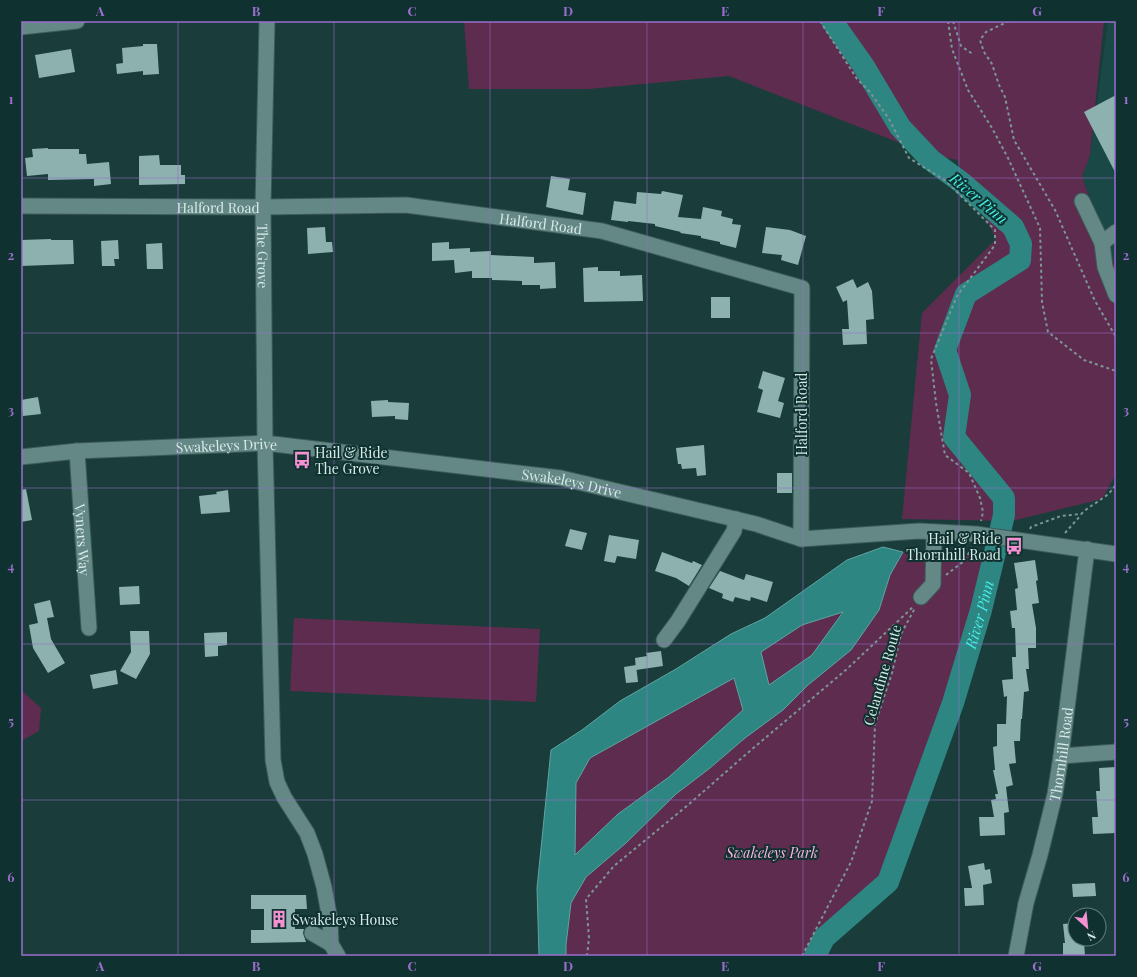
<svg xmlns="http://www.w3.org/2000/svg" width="1137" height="977" viewBox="0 0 1137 977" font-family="'Playfair Display',serif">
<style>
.built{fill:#1a4846}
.green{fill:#5e2c4e}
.water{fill:#2d8682;stroke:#60a4a1;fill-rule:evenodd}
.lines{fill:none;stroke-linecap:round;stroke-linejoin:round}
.river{stroke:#2d8682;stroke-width:22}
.building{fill:#8cb1af}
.minor-casing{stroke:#3c5b59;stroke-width:17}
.path{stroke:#7b9694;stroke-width:2;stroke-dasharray:3 3;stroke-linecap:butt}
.minor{stroke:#648886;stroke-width:15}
.grid{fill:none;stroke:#9b6ecd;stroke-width:1;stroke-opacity:0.55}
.labels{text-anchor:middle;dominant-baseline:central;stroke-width:4;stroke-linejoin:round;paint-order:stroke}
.street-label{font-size:14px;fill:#d7eae8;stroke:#0f3231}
.poi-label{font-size:14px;fill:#d7eae8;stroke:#0f3231;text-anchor:start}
.park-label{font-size:14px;font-style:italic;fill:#feb2e2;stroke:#0f3231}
.water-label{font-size:15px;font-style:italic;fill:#45eee6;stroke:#0f3231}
.neatline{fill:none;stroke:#9b6ecd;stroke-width:1.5}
.grid-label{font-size:13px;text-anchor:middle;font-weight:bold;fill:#9b6ecd}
</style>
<rect width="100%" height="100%" fill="#1a3d3b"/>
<path class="built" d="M1108,21h8v246l-4,-8 -30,-82 8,-22z"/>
<g class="green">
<path d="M464,21h640l-14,134 -8,22 30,82 4,8v207l-14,25 -90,22 -110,-2 20,-206 74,-74 -39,-79 -29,-6 -199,-78 -140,13h-120z"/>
<path d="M903,552l98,3 -66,223 -33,83 -79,90 -3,5h-254v-11l5,-42 15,-26 40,-34 50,-49 34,-26 35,-30 38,-28 25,-25 71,-75 11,-35z"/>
<path d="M843,611l-31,44 -43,31 -8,-34 41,-27z"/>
<path d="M294,618l246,11 -4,73 -246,-11z"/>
<path d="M734,678l9,32 -74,67 -51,37 -43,41 1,-72 14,-25z"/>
<path d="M21,690l20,18 -2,23 -18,10z"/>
</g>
<path class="water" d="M883,547l20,5 -13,23 -11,35 -28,40 -43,35 -25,25 -38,28 -35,30 -34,26 -50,49 -40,34 -15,26 -5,42v11h-27l-2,-68 14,-138 31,-20 38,-29 56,-32 55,-35 34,-16 82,-58zM843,612l-31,43 -43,30 -8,-33 41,-27zM734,678l9,32 -74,67 -51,37 -43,41 1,-72 14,-25z"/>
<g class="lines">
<path class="river" id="s1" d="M815,956l9,-18 64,-56 65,-179 28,-93 23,-95v-17l-50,-61 6,-42 -15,-45 21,-56 54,-34 1,-16 -8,-17 -52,-45 -30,-22 -31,-33 -37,-62 -31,-44"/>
</g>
<g class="building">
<path d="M143,44h14l2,30 -16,1v-4l-26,3 -1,-10 7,-1 -1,-15 21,-2z"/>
<path d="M71,49l4,23 -36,6 -4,-23z"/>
<path d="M1116,95v79l-32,-62z"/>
<path d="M48,148v1h31v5h7l1,10 22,-2 2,22 -17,2v-7l-46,1v-6l-21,2 -2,-18 8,-1 -1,-8z"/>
<path d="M159,155l1,10h21v10h4v9l-46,1v-29z"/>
<path d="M551,176l19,3 -2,11 18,3 -3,22 -37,-8z"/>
<path d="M662,191l21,4 -5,22 23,2 2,-12 19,4 -1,5 12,3 -1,5 9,1 -5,23 -16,-4v-2l-19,-4v-2l-21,-3 1,-1 -26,-6v-2l-27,-3v1l-17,-2 3,-19 22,3 1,-12 24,2z"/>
<path d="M325,227l1,15h6l1,10 -25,2 -1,-26z"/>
<path d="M766,227l24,3 16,6 -8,29 -17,-5 1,-5 -20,-2z"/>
<path d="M51,239v1h22l1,24 -53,2v-26z"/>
<path d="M118,240l1,19h-5l1,7h-13l-1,-25z"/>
<path d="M449,242v7l21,-1v4l21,-1v4l43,2v6l21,-1 1,26 -16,1v-4h-18v-4l-30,-1v-2h-20v-7l-17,2 -1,-13 -22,1v-18z"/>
<path d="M162,243l1,26h-16l-1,-25z"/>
<path d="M598,267v4h22v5l22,-1 1,26 -59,1 -1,-34z"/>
<path d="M853,279l4,9 11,-6 4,9 2,28 -8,1 1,24 -24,1 -1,-16h7l-2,-29 -4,2 -7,-15z"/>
<rect x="711" y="297" width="19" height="21"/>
<path d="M763,371l22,7 -7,23 6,2 -4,15 -23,-6 6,-22 -5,-2z"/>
<path d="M38,397l3,17 -18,2 -2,-16z"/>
<path d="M388,400v2l21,1 -1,17 -13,-1v-3l-23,1 -1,-16z"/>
<path d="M704,445l2,30 -9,1 -1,-8 -14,1 -1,-5h-3l-2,-16z"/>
<rect x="777" y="473" width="15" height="20"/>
<path d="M26,489l6,31 -11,2v-32z"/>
<path d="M228,490l2,22 -29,2 -2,-18 18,-2 -1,-2z"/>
<path d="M570,529l17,4 -5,17 -17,-4z"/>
<path d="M609,535l30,5 -3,19 -19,-3 -2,7 -11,-2z"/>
<path d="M662,552l30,11 1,-2 9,4 -13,21 -13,-8 -21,-7z"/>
<path d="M1035,560l3,20 -2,1 3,22 -7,1 4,24v20h-8l1,21h-3l3,22 -5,1 -2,27h-1l-1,22h-6l2,22 -7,1 4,21 -7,2 3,25 -5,1 1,22 -25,1 -1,-19h15l-3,-17 5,-1 -1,-5h3l-5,-24h2l-2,-23 4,-1v-22h9l1,-28 -3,1 -2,-17 11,-1 -1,-22h4l-1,-29h-3l-2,-17 7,-1 -2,-21 3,-1 -4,-25z"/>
<path d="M720,571l24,9 2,-6 27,8 -6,20 -16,-5 -1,4 -15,-4 -2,5 -11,-4 1,-4 -14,-6z"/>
<path d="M139,586l1,18 -20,1 -1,-18z"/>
<path d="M50,600l4,17 -7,1 4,21 14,24 -17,10 -15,-25 -4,-23 9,-2 -4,-19z"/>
<path d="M130,631h19l1,23 -14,25 -16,-8 11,-19z"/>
<path d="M227,632v13l-9,1v10l-13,1 -1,-24z"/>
<path d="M661,651l2,15 -27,4 -1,-12 12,-2 -1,-3z"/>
<path d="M636,665l2,17 -12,1 -2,-16z"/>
<path d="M116,670l2,14 -25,5 -3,-14z"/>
<path d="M1116,767v66l-23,1 -1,-17h6l-2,-26h4l-1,-23z"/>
<path d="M984,863l1,7 5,-1 2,14 -9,2 1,20 -19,1 -1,-18h8l-4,-22z"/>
<path d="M1095,883l1,13 -23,1 -1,-13z"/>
<path d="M251,895h55l1,14h-12v20h9l-1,4 3,9 -55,1v-13h13v-21h-13z"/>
<path d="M1075,923v20l9,-1 1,14h-22v-13h2l-2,-19z"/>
</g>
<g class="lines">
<g class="minor-casing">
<g id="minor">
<path id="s2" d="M267,21l-4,186 2,236 8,317 4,22 7,15 23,36 8,21 9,33 6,33 1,24 7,12"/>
<path d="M21,27l56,-6"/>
<path d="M1082,201l20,42"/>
<path id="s3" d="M21,206l242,1 143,-2 196,26 200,57 -1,251"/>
<path d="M1116,232l-14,11 3,24 11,28"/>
<path id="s4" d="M77,451l12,177"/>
<path id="s5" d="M21,457l56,-6 188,-8 296,35 195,46 45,15 118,-8 57,3 140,20"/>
<path d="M921,597l12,-13 1,-52"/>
<path d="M664,640l14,-19 56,-90 2,-12"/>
<path d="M1061,756l55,-4"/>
<path d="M312,933l19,11"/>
<path id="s6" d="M1016,956l10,-53 14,-48 15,-61 6,-38 26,-207"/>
</g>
</g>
<g class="path">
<path d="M820,21l37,58 13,13 19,27 20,39 37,23 49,49v15l-38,51 -26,63 5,44 9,52 24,18 11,25 3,14 -2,9"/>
<path d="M948,21l4,28 16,41 24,38 16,30 32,70 2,74 6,30 36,28 32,11"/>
<path d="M953,21l8,25 13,9"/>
<path d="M1009,21l-23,11 -6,8 4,12 8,12 7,21 6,12 9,43 41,70 40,91 21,36"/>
<path d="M1030,529l1,-2 30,-11 20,-2c11,-11 28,-16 35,-30"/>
<path d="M1065,533l16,-18"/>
<path d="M946,575l18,-14 9,-15"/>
<path d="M587,956l2,-18 -3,-39 28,-33 74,-61 63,-55 96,-81 67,-63"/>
<path d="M802,956l49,-94 21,-61 3,-77 17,-51 9,-39 14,-26"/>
</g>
<use href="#minor" class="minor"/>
</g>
<path class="grid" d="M178,21v935M334,21v935M490,21v935M647,21v935M803,21v935M959,21v935M21,178h1095M21,333h1095M21,488h1095M21,644h1095M21,800h1095"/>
<defs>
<g id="bus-bare" transform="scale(1.38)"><path d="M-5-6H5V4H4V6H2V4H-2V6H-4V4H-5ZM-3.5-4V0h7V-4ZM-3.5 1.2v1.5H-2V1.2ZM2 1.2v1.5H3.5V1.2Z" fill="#f591d2" stroke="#0f3231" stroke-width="2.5" paint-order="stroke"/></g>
<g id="building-bare" transform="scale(1.38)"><path d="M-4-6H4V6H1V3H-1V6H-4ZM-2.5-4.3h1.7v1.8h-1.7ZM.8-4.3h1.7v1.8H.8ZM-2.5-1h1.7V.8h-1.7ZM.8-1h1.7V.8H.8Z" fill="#f591d2" stroke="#0f3231" stroke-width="2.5" paint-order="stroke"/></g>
</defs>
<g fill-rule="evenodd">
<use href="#bus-bare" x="302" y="460"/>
<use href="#bus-bare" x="1014" y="546"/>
<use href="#building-bare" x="279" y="919"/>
</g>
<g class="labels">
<g class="street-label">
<text stroke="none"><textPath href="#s3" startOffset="197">Halford Road</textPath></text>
<text stroke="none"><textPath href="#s3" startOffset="521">Halford Road</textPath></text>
<text stroke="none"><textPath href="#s2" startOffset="235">The Grove</textPath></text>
<text transform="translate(801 414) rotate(-90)">Halford Road</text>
<text stroke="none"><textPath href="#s5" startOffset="206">Swakeleys Drive</textPath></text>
<text stroke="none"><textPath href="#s5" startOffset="554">Swakeleys Drive</textPath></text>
<text stroke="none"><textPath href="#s4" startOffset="89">Vyners Way</textPath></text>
<text transform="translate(882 675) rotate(-74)">Celandine Route</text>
<text stroke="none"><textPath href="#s6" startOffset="207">Thornhill Road</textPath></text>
</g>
<g class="poi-label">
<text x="315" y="452">Hail &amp; Ride<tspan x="315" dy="16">The Grove</tspan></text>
<text x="1001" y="538" text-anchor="end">Hail &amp; Ride<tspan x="1001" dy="16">Thornhill Road</tspan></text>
<text x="292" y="919">Swakeleys House</text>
</g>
<g class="park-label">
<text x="772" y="852">Swakeleys Park</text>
</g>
<g class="water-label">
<text transform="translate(979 198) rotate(40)">River Pinn</text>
<text stroke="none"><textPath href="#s1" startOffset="388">River Pinn</textPath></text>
</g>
</g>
<rect width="1137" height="977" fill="none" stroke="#0f3231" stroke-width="44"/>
<g transform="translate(1087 927) rotate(153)"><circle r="19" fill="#0f3231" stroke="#5f7c7a"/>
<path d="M0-3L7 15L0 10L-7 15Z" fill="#f591d2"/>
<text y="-6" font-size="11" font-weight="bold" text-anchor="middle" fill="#d7eae8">N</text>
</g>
<rect x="22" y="22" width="1093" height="933" class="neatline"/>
<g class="grid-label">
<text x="100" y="16">A</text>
<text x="256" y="16">B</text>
<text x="412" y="16">C</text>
<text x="568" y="16">D</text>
<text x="725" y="16">E</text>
<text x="881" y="16">F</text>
<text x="1037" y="16">G</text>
<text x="11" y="104">1</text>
<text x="1126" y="104">1</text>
<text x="11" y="260">2</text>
<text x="1126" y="260">2</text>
<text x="11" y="415">3</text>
<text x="1126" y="415">3</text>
<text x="11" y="571">4</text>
<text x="1126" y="571">4</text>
<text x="11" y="726">5</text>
<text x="1126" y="726">5</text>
<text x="11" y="882">6</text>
<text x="1126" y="882">6</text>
<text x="100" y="971">A</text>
<text x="256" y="971">B</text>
<text x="412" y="971">C</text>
<text x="568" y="971">D</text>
<text x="725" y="971">E</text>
<text x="881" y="971">F</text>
<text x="1037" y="971">G</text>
</g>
</svg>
